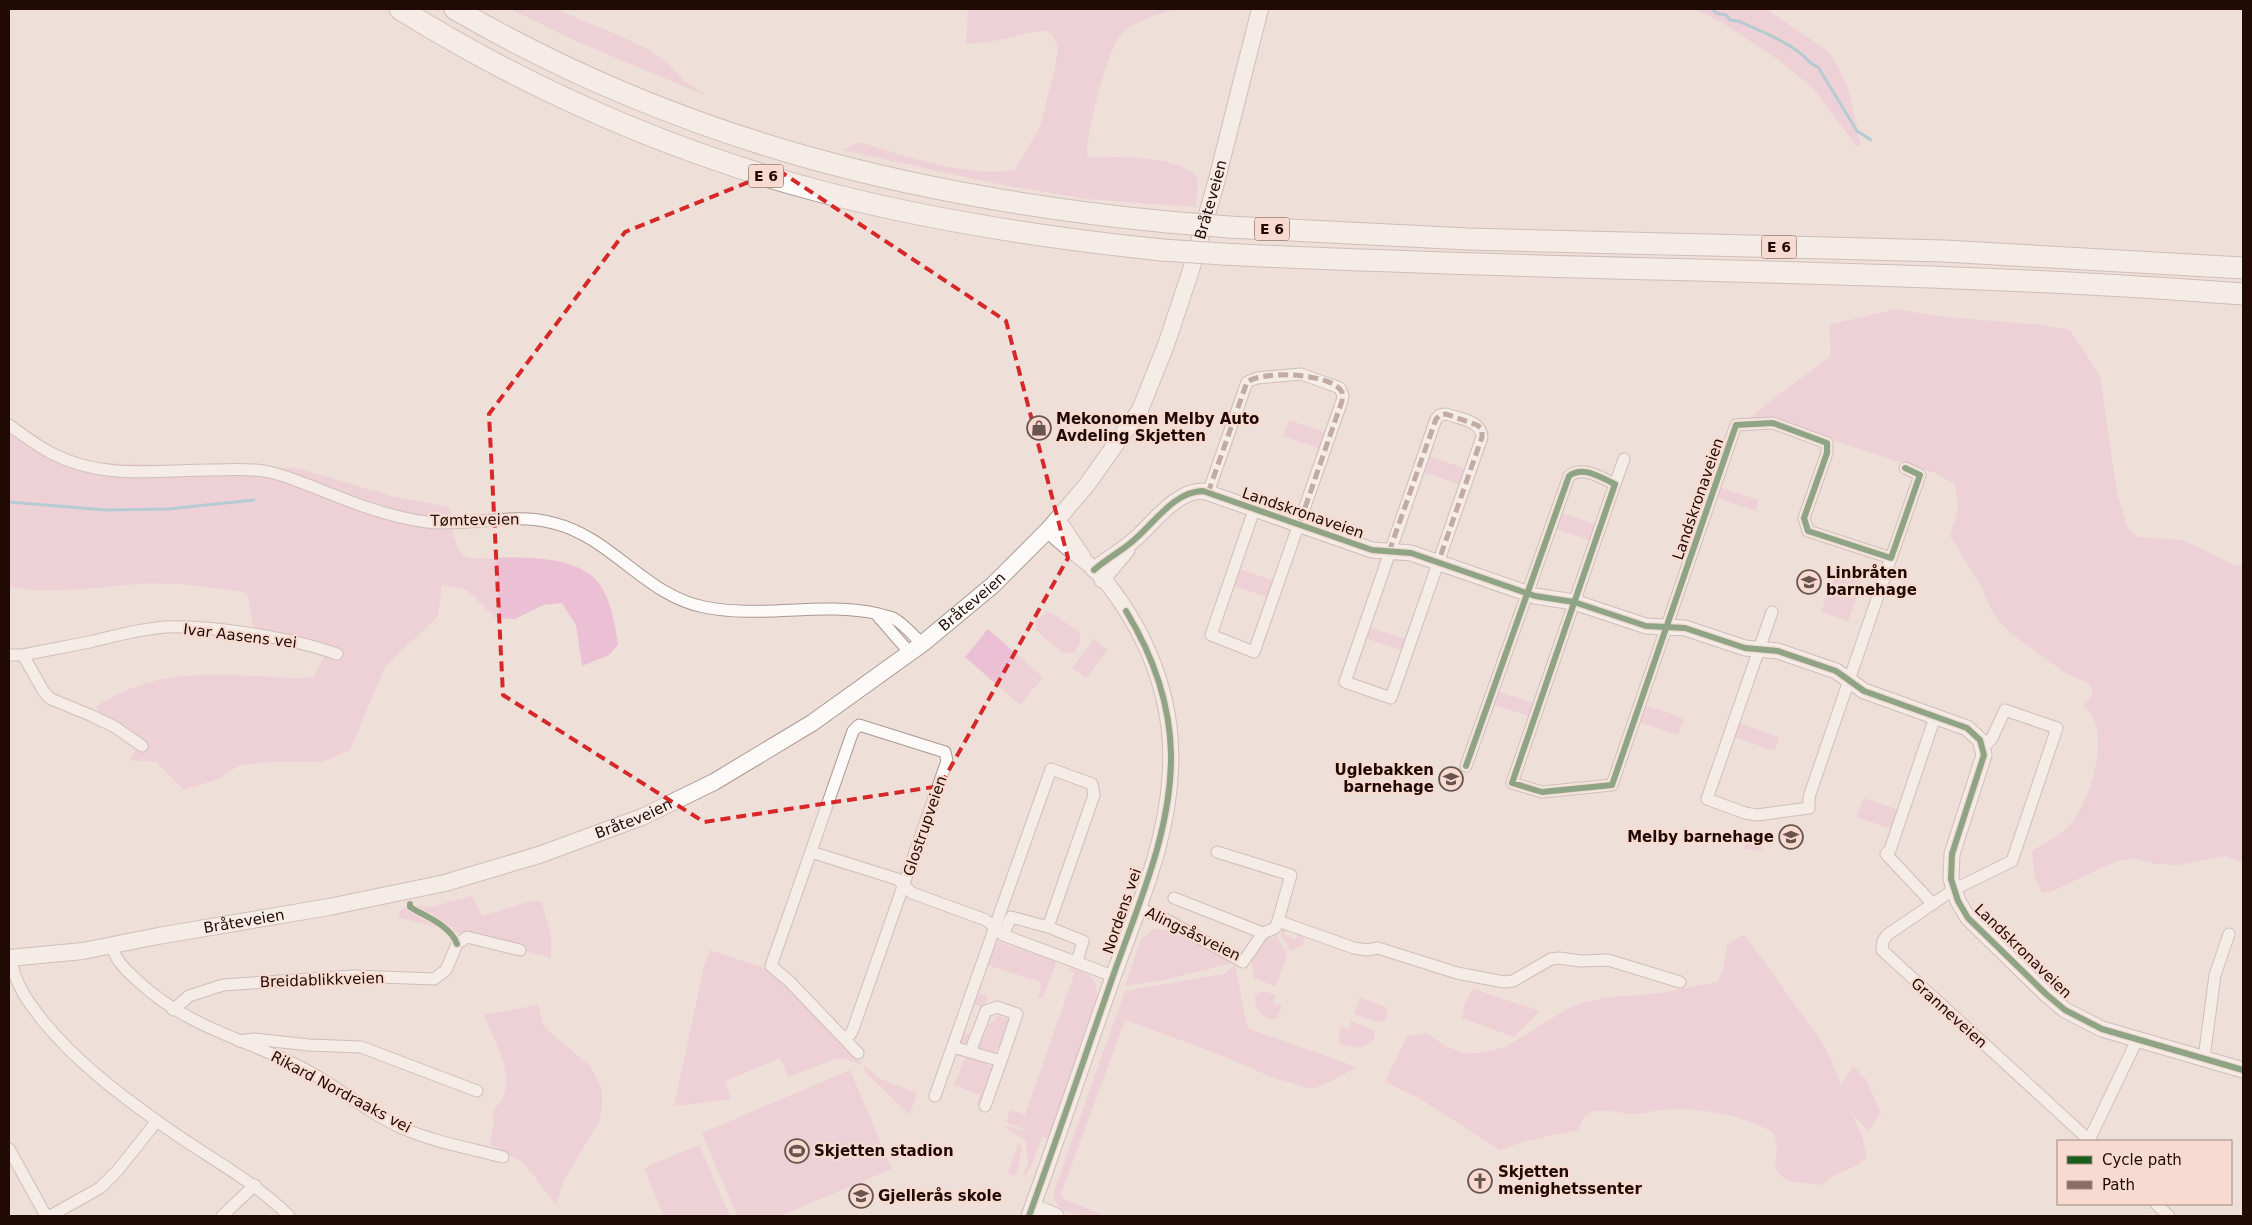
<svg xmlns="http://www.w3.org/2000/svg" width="2252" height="1225" viewBox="0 0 2252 1225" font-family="'DejaVu Sans',sans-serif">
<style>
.green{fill:#ecc0d4}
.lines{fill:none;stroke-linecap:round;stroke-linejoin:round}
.stream{stroke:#72b4c8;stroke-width:3}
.minor-casing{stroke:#aa9992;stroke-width:13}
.tertiary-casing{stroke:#aa9992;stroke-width:17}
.secondary-casing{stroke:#aa9992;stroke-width:18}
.motorway-casing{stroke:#aa9992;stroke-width:23}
.minor{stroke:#fcfaf9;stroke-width:11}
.tertiary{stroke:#fcfaf9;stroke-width:15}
.secondary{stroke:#fcfaf9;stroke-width:16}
.motorway{stroke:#fcfaf9;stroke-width:21}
.motorway-bridge-casing{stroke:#aa9992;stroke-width:23;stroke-linecap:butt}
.motorway-bridge{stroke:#fcfaf9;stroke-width:21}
.quiet{stroke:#8d6e63;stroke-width:5;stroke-dasharray:10 5;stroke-linecap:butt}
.cycleway-casing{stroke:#f7dbd0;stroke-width:9}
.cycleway{stroke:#1b5e20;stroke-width:6}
.marked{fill:none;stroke:#d62828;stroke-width:4;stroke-dasharray:10 6;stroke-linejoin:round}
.labels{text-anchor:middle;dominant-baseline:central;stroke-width:4.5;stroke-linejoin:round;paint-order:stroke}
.shield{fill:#f7dbd0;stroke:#614940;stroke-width:1}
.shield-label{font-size:14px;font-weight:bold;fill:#210a03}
.street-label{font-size:15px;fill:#210a03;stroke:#f7dbd0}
.poi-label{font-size:15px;font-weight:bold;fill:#210a03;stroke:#f7dbd0;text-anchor:start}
</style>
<rect width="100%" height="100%" fill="#eedfd9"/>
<g class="green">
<path d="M510,9h45l54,22 39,18 19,14 17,18 23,15 -129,-54z"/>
<path d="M968,9h207c-17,6 -39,11 -53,24 -14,13 -36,101 -35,122l3,3c28,-2 91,-3 108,21l-2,28 -109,-8 -99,-17 -145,-32 17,-8c43,14 111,36 155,28l25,-43 15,-59 3,-20 -5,-13 -9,-5 -60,13 -18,1z"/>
<path d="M1694,9h72l59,40c25,26 28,63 36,97h-5l-43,-58 -33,-27 -57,-38z"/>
<path d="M1895,309l48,8 99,8 28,5 30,46 17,117 11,36 10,8 45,3 53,26 7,-2v298l-20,-6 -44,9 -23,-1 -21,-6 -18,3 -67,31h-8l-7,-14 -3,-27c12,-8 29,-16 38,-26 21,-24 44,-98 13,-120l8,-7 2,-9 -7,-7 -19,-8 -46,-33 -22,-19 -10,-17 -8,-19 -31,-50 8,-28 -3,-23 -17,-11 -122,-39 -72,-12 35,-29 52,-38 -2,-31z"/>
<path d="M1289,420l38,13 -6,16 -38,-13z"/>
<path d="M9,431l46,24 43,8 199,5 98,29 54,10c4,14 2,32 11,44 6,10 18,8 28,7 33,-1 93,-4 113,28 11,18 14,39 17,59l-9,10 -27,11 -6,-41 -14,-22 -19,2 -28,14 -20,-1 -28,-28 -25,-5 -4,31 -53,51 -35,83 -27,12h-53l-30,3 -22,14 -34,11 -28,-28 -26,-2 9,-17 -42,-27v-10c51,-34 104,-33 163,-30 17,1 36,4 53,1l11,-20 -1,-9 -69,-20 -7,-35c-36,-6 -71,-11 -108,-9 -43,3 -87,11 -130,3z"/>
<path d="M1429,456l38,13 -6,16 -38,-13z"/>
<path d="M1718,487l41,13 -4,11 -40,-14z"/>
<path d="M1559,512l38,13 -5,16 -39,-13z"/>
<path d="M1237,568l38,13 -5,17 -39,-13z"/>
<path d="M1835,573l27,9 -14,39 -27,-9z"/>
<path d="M1047,612l5,1 28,20v10l-6,9 -10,1 -28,-22 -1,-10z"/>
<path d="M1368,627l37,12 -3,11 -38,-12z"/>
<path d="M988,629l55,48 -23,28 -55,-48z"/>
<path d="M1094,639l14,10 -22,29 -14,-10z"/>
<path d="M1497,691l36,12 -4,13 -37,-12z"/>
<path d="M1645,705l39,13 -6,17 -39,-13z"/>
<path d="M1738,723l41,14 -4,14 -41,-14z"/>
<path d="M1863,798l37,12 -5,16 -7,2 -31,-11z"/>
<path d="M1763,832v19l-19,-2 2,-12z"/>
<path d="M472,896l10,20 53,-16 7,3 9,33v22l-153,-41 2,-7 17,-4 14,1z"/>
<path d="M1154,929l23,2 56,32 -70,17 -38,6 16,-47z"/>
<path d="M1282,929h4l-2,6 12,4 2,-6 6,5 -1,7 -12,6 -10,-16z"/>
<path d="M1274,935l4,3 9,16 -11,33 -22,-9 -3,-17 11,-19 9,-5 1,2 2,-1z"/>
<path d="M1741,936h4l75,103 11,20 10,26 12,-19 12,12 16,35 -13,18 -17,-19 11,24 5,21c-12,14 -32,13 -45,28l-35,-4 -12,-13 2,-21 -3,-14c-34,-19 -74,-26 -114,-23 -9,1 -18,4 -27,4 -13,0 -37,-9 -48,2 -3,3 -5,10 -7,14l-53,11 -25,9 -83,-53 -32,-15 22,-46 19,-3 21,14 18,6h18l22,-6 64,-39 17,-6 18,-4 57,-5 56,-11 6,-10 4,-27z"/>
<path d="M998,942l53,16 5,4 -13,36 -5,-1 3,-8 -1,-7 -53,-17 -9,25 2,4 8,2 -4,12 -10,-4 -10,29 7,1 5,-13 2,1 -11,24 -8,-2 33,-93h2l-2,-2z"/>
<path d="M710,950l54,18 25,18 75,80 17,13 36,14 -7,22 -45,-43 -1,-6 -18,-7h-11l-47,18 -8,-19 -55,23 6,18 -57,7 30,-140z"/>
<path d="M1235,965l12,61 5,4 105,37 -31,17 -14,5 -38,-11 -58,-25 -91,-33 -64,174 4,6 36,14v2c-18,1 -45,-1 -48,-22l72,-203 99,-17z"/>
<path d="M1070,967c20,9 28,8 27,31l-49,140 -6,-1 -12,33 -2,-1 -1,6h-4l5,-12 -2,-22 -25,-16 32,8 -27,-11 4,-12 15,5 50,-143 -7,-2z"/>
<path d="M1473,989l67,22 -26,26 -52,-19 3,-15z"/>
<path d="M1262,991l14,4 -3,8 9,3 -5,12c-13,4 -24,-11 -22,-23z"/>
<path d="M1360,997l25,10 3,6 -2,6 -7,3 -25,-8z"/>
<path d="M538,1005l6,22 47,40 11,23v20l-4,13 -34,57 -8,25 -32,-42 -34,-19 4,-23 -2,-9c5,-6 11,-13 13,-20 7,-25 -13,-54 -21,-77z"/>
<path d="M997,1015l13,5c-5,13 -9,30 -21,35l-14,-7 7,-21 13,-6z"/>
<path d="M1351,1021l23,10 1,6c-10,14 -23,12 -37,5l3,-15 8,2z"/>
<path d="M955,1053l33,9 -1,3 6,2 -13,38h-3l3,-10 -26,-10 11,-27 -12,-4z"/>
<path d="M850,1070l42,99 -112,47h-43l-35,-83z"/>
<path d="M1018,1143l4,5 -6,28 -8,-2z"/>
<path d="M699,1145l31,71h-66l-20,-48z"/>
</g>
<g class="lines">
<g class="stream">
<path d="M1712,9l4,4 10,2 4,5 8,1c21,9 43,18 61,31 8,6 10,12 19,15l39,64 14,9"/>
<path d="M9,502l97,8 62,-1 86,-9"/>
</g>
<g class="minor-casing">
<g id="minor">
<path d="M1446,414c14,5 35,6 36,23l-91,261 -46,-16 91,-263 4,-4z"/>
<path d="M9,425c14,10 28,21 44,29 51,26 104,16 158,16 19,0 40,-2 58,2 15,3 28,9 42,14 37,15 76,31 116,36 42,5 85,-10 126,1 59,14 91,72 151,84 58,12 117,-6 175,7 4,2 9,2 14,4 11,6 20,17 29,26"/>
<path d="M1615,484l9,-25"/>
<path d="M1208,493l39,-111 10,-4 44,-4 39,14 3,8 -1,5 -88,251 -43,-17 43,-125"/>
<path d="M1772,612l-65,187 38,14 12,2 52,-7v-11l82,-239"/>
<path d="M876,614l34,39"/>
<path d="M9,655h14c24,-5 47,-9 71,-14 23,-6 47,-12 71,-14 48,-2 127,11 172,27"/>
<path d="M23,655l21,37 7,7 39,16 25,12 27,19"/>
<path d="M1984,747l8,-9 13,-28 52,18 -45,133 -59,29 -66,45 -4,6 -1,9 208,191"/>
<path d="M1466,766l103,-290c14,-11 32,2 46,8l-103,299 30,9 70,-7 124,-360 37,-2 54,20v10l-23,65 4,13 83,27 29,-83 -15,-7"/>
<path d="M811,852l86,27 15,14 74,27 17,15 110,41"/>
<path d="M1217,852l74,23 -13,46"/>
<path d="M1174,898l89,35 12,-5 3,-7 76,27 13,2 11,-2 79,25 47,9 9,-1 38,-22 8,-1 22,3 27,-1 72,22"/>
<path d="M1933,904l-47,-50 4,-4 45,-133"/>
<path d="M1138,908l25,10 80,44 20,-29"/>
<path d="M1003,935l8,-18 37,10"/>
<path d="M112,946c4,16 15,25 27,36 52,48 109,57 169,89 32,17 60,42 94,57 32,14 67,20 101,29"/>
<path d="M11,958c3,25 17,44 32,63 32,39 73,71 114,100 44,33 93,56 132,95"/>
<path d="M173,1010l16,-14 34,-11 131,-9 80,3 12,-9 11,-26 10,-7 53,13"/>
<path d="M846,1039l6,-7 95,-271 -2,-9 -86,-27 -6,6 -82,235 18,15 69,72"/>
<path d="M239,1041l15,-2 55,6 52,2 116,44"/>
<path d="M953,1047l48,14 16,-47 -20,-7 -11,4 -16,41"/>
<path d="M2204,1058l11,-83 14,-41"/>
<path d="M935,1096l116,-327 41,15 2,11 -46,132 35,14 -6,21"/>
<path d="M985,1106l16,-45"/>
<path d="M2089,1140l49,-102"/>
<path d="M9,1149l37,67"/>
<path d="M2156,1204l13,12"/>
<path d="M50,1216l50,-28 17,-17 40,-50"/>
<path d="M222,1216l33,-31"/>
</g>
</g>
<g class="tertiary-casing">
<g id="tertiary">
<path d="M1058,520l25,37"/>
<path d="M1094,570c12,-11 28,-19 40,-30 20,-17 41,-49 69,-49l169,59 39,3 124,43 39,6 72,24 39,2 60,20 33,3 58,20 28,20 103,37 13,12 4,15 -32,99 -1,25 7,22 10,17 78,76 19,16 37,19 141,41"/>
<path d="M1102,580l25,-30"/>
<path d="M1033,1206l23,10"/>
<path d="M1029,1216c29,-79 56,-160 84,-239 23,-64 53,-131 57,-200 4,-48 -7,-96 -28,-139 -14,-27 -33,-57 -56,-76 -13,-10 -26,-20 -38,-32"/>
</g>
</g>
<g class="secondary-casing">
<g id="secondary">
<path id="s1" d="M9,958l74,-7 75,-15 171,-29 116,-24 94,-28 103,-38 72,-35 98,-59 110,-79 71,-59 55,-55 38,-44 54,-76 26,-65 24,-72 26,-90 44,-174"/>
</g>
</g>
<g class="motorway-casing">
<g id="motorway">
<path d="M400,9c129,80 272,143 419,182 113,30 228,47 343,59"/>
<path d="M455,9c224,130 456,188 713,213"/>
<path d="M1229,227l239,12 476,12 299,17"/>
<path d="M1223,254c340,18 681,14 1020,40"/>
</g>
</g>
<use href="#minor" class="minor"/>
<use href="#tertiary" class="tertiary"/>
<use href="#secondary" class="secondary"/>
<use href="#motorway" class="motorway"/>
<g class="motorway-bridge-casing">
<g id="motorway-bridge">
<path d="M1168,222l61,5"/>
<path d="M1162,250l61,4"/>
</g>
</g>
<use href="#motorway-bridge" class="motorway-bridge"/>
<g class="quiet">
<path d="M1208,493l39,-111c17,-12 85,-9 95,10v9l-43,124"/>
<path d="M1389,552l47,-133 4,-4 6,-1 31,11 5,4v8l-44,126"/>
</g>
<g class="cycleway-casing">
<g id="cycleway">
<path d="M1094,570c12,-11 28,-19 40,-30 20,-17 41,-49 69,-49l169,59 39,3 124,43 39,6 72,24 39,2 60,20 33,3 58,20 28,20 103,37 13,12 4,15 -32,99 -1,25 7,22 10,17 78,76 19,16 37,19 141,41"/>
<path d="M1466,766l103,-290c14,-11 32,2 46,8l-103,299 30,9 70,-7 124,-360 37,-2 54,20v10l-23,65 4,13 83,27 29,-83 -15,-7"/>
<path d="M410,904v3c16,10 40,18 47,37"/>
<path d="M1029,1216c29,-80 56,-160 84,-240 25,-71 59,-145 58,-222 -1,-52 -19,-100 -45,-143"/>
</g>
</g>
<use href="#cycleway" class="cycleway"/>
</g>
<path d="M0 0H2252V1225H0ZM778,170l228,151 62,237 -128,228 -236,36 -201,-127 -14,-281 136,-182z" fill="#eedfd9" fill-opacity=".55" fill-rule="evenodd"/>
<path class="marked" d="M778,170l228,151 62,237 -128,228 -236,36 -201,-127 -14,-281 136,-182z"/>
<defs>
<g id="shop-ring" transform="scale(1.25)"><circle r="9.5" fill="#f7dbd0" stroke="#69554e" stroke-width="1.5"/><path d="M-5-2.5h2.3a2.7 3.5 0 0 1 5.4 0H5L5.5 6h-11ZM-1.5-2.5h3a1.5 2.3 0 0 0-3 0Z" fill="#69554e"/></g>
<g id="school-ring" transform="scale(1.25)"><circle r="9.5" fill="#f7dbd0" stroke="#69554e" stroke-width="1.5"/><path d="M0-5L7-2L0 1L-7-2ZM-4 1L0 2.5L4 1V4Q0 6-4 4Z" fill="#69554e"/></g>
<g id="stadium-ring" transform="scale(1.25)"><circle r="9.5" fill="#f7dbd0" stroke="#69554e" stroke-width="1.5"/><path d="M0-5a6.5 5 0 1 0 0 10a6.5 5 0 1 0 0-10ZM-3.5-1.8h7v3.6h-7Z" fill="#69554e"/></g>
<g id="church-ring" transform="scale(1.25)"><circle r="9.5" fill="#f7dbd0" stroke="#69554e" stroke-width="1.5"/><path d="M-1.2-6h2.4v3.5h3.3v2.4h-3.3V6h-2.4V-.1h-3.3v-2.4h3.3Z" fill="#69554e"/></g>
</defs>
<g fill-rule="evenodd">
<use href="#shop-ring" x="1039" y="428"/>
<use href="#school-ring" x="1809" y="582"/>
<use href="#school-ring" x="1451" y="779"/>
<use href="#school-ring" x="1791" y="837"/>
<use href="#stadium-ring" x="797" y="1151"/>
<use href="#church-ring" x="1480" y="1181"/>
<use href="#school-ring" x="861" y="1196"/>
</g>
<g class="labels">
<g class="shield">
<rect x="748.5" y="164.5" width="35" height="23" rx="4"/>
<rect x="1254.5" y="217.5" width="35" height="23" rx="4"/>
<rect x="1761.5" y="235.5" width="35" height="23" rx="4"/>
</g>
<g class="shield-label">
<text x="766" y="176">E 6</text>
<text x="1272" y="229">E 6</text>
<text x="1779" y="247">E 6</text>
</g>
<g class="street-label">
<text stroke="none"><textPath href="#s1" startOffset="1524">Bråteveien</textPath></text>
<text transform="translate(1698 499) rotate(-71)">Landskronaveien</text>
<text transform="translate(1303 513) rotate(19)">Landskronaveien</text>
<text transform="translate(475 520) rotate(-1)">Tømteveien</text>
<text stroke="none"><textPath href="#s1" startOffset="1046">Bråteveien</textPath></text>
<text transform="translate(240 636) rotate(7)">Ivar Aasens vei</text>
<text stroke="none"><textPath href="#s1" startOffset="642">Bråteveien</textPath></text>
<text transform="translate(925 826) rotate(-71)">Glostrupveien</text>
<text transform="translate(1122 911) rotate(-71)">Nordens vei</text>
<text stroke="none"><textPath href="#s1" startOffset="238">Bråteveien</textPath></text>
<text transform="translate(1193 934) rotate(26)">Alingsåsveien</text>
<text transform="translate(2023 951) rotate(44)">Landskronaveien</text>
<text transform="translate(322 980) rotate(-2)">Breidablikkveien</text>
<text transform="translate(1949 1013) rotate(42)">Granneveien</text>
<text transform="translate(341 1092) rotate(28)">Rikard Nordraaks vei</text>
</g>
<g class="poi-label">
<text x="1056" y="419">Mekonomen Melby Auto<tspan x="1056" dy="17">Avdeling Skjetten</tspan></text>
<text x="1826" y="573">Linbråten<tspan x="1826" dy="17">barnehage</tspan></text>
<text x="1434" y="770" text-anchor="end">Uglebakken<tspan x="1434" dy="17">barnehage</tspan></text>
<text x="1774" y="837" text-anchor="end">Melby barnehage</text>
<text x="814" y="1151">Skjetten stadion</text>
<text x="1498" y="1172">Skjetten<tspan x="1498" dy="17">menighetssenter</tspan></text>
<text x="878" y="1196">Gjellerås skole</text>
</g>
</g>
<rect width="2252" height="1225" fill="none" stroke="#210a03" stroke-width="20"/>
<rect x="2057" y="1140" width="175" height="65" fill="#f7dbd0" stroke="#a1877e"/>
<rect x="2067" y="1156" width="25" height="8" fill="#1b5e20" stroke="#a1877e"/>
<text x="2102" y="1165" font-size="15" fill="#210a03">Cycle path</text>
<rect x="2067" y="1181" width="25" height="8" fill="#8d6e63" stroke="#a1877e"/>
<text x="2102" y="1190" font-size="15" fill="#210a03">Path</text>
</svg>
